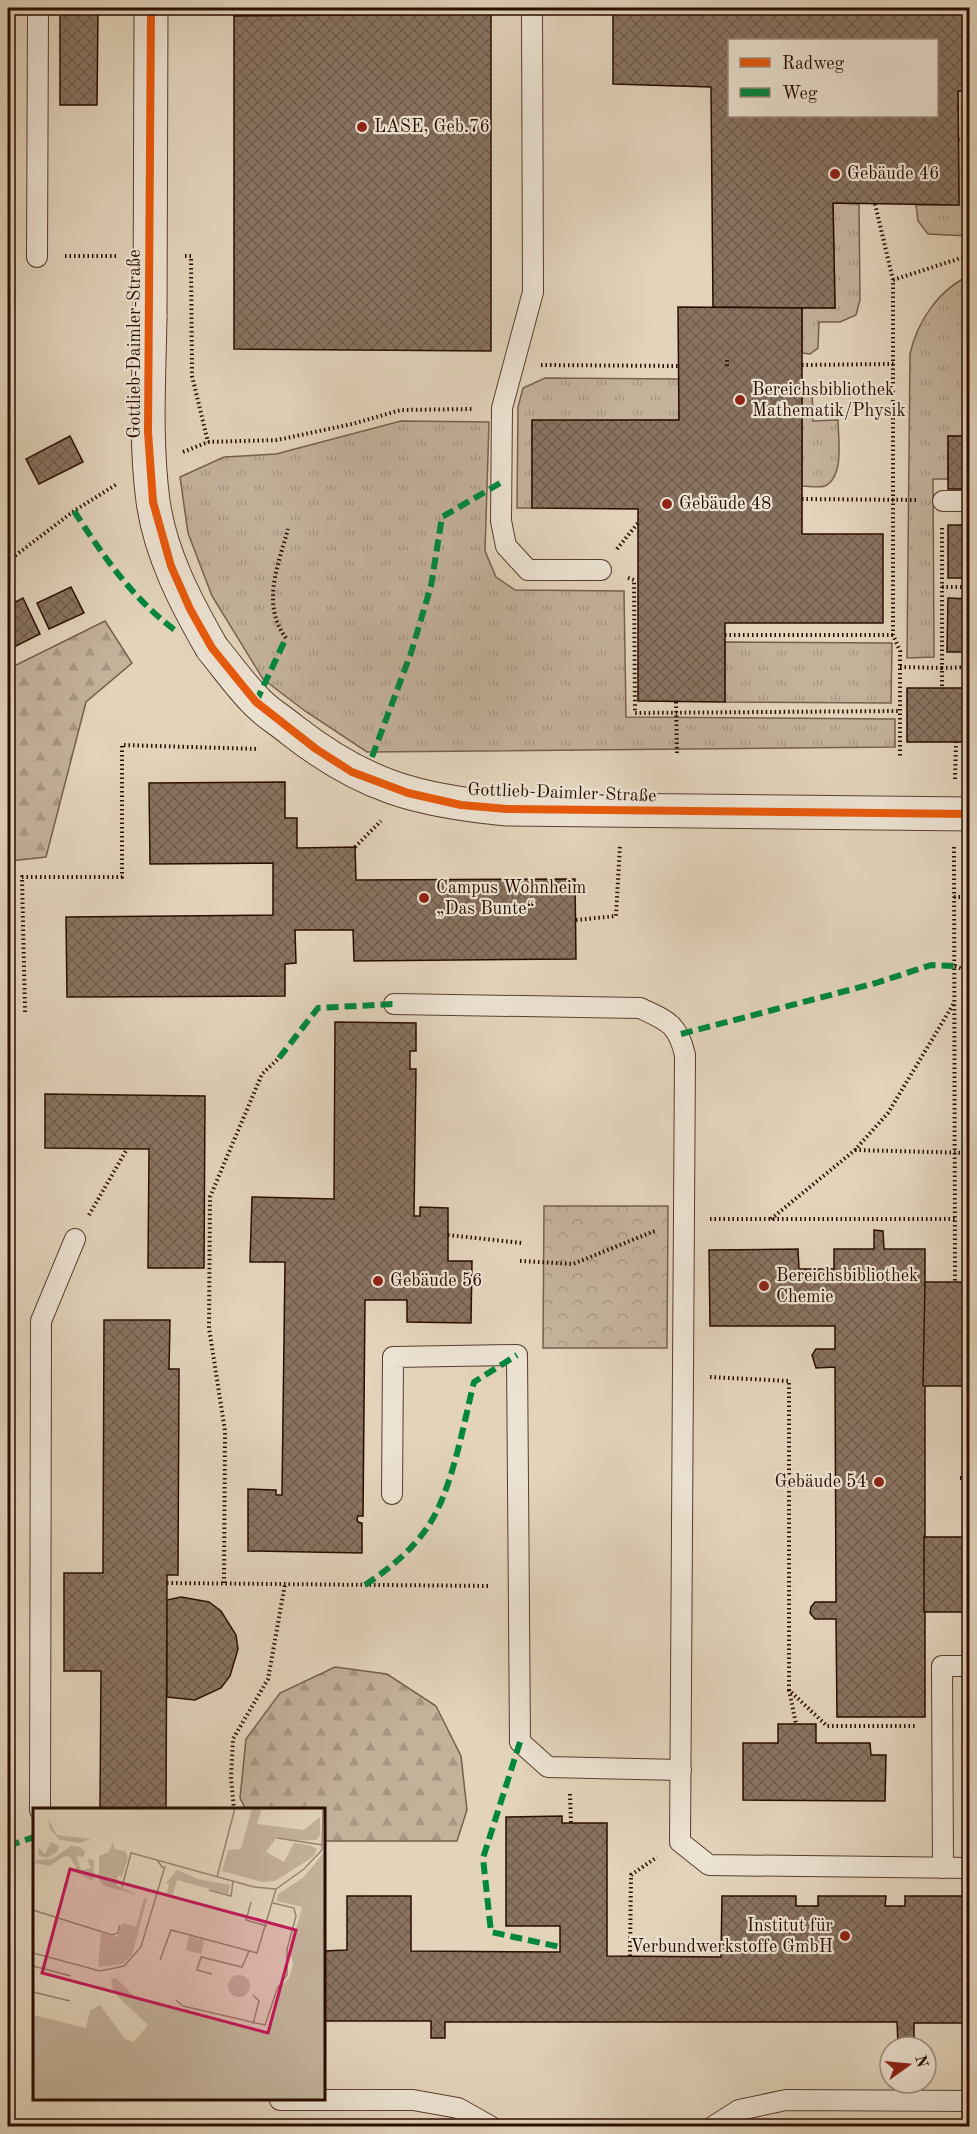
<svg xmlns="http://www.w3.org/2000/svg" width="977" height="2134" viewBox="0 0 977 2134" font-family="'Old Standard TT',serif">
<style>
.grass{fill:url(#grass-tufts);stroke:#775f4d;stroke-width:1.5}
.forest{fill:url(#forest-firs);stroke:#775f4d;stroke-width:1.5}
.park{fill:url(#park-crowns);stroke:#775f4d;stroke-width:1.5}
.building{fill:url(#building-cross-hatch);stroke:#2b0d00;stroke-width:1.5;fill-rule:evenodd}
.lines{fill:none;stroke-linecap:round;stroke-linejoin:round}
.service-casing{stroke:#593e2e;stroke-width:22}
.minor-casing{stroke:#593e2e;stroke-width:35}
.path{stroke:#2b0d00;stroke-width:4;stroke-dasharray:1.5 3;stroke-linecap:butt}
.service{stroke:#ece2d2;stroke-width:20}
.minor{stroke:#ece2d2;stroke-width:33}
.minor-bridge-casing{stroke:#593e2e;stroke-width:35;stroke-linecap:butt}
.minor-bridge{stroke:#ece2d2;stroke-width:33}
.quiet{stroke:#00873e;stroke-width:6;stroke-dasharray:12 6;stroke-linecap:butt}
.cycleway-casing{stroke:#ece2d2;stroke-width:11}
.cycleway{stroke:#e8590c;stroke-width:8}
.poi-dot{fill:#8f2418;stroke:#ece2d2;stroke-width:2}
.labels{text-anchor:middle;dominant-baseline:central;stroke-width:4.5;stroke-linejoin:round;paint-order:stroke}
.poi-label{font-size:18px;fill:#2b0d00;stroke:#ece2d2;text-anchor:start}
.street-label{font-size:18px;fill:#2b0d00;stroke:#ece2d2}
.inset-road{fill:none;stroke:#998470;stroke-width:1.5}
.view{fill:#c2185b;fill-opacity:0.15;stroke:#c2185b;stroke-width:3}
.inset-edge{fill:none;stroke:#2b0d00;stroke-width:3}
</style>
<defs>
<pattern id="grass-tufts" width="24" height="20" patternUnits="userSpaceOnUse" patternTransform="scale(1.5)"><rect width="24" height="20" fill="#c3b19a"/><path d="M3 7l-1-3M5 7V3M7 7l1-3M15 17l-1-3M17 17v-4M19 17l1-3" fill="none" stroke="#a89783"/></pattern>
<pattern id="forest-firs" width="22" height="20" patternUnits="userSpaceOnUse" patternTransform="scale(1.5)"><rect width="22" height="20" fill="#c3b19a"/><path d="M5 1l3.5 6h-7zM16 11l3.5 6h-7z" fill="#a89783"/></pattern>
<pattern id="park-crowns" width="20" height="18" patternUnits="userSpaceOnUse" patternTransform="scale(1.5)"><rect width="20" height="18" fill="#c3b19a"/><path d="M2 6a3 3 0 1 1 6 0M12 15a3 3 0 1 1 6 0" fill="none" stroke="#a89783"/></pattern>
<pattern id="building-cross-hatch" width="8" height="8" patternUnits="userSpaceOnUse" patternTransform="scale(1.5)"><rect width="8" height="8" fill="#8a7461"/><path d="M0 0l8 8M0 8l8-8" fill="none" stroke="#715e4e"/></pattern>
</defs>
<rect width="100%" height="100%" fill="#e2d3ba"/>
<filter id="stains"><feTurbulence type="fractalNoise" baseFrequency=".00333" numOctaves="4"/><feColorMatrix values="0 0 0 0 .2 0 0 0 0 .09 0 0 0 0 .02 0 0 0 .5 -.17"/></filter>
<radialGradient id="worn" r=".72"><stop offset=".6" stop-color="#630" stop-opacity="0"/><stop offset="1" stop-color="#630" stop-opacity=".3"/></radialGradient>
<g class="grass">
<path d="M969,90v146l-41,-2 -10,-13 -2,-16h43l-1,-114z"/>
<path d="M833,203l26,1 1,96 -4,15 -16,7h-21l-1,26 -8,6 -8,-1v-45h33z"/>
<path d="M969,276v160h-21v43h-15l1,178 -27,1 3,-304c7,-32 29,-65 59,-78z"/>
<path d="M545,378l134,1v41l-147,1v87h-15l1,-101 5,-19z"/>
<path d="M802,388l10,1 1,32 25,-1c0,18 7,56 -13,66 -6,2 -16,0 -23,0z"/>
<path d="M401,421l88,1 -4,129 11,26 19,13 109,1 2,126 269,2v28l-528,5 -62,-41 -42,-32 -51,-83 -24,-63 -8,-56 44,-20 52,-3z"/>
<path d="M725,642l167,1 -1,60 -166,-1z"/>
</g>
<g class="forest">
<path d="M105,621l27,42 -46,39 -40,155 -36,4 -2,1265v-1457z"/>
<path d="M335,1667l52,7 49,32 25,50 6,54 -10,31h-133v-31h-78l-6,-12 6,-59 34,-46z"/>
</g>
<path class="park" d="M544,1206h124l-1,142h-124z"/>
<g class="building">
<path d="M60,8h38l-1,97h-37z"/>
<path d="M234,8h113v7l-113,1z"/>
<path d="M613,8h357v82l-12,1 1,114 -126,-2 2,105 -122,-1 -2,-220 -98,-3zM730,40h206v76h-206z"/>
<path d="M491,14v337l-257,-2v-333z"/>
<path d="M678,307l124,1v226h81v89h-158v79l-87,-1v-192l-106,-1v-88h147z"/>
<path d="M70,436l13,26 -44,22 -13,-25z"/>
<rect x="948" y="436" width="22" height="53"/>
<rect x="948" y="525" width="22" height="53"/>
<path d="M71,587l13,26 -35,16 -12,-26z"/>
<path d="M23,598l17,36 -32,16v-44z"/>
<path d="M948,598l22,1v53h-23z"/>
<rect x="907" y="688" width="63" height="54"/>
<path d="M285,782v36h12v30l58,-1 1,33 219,-1 1,80 -222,2 -1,-31h-58l1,33 -11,1v32l-218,1 -1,-80 207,-2v-52l-123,1 -1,-81z"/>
<path d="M335,1022l81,1v28h-6v18h6l-2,147h6v-9l28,1v53h24l-1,62 -64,-1v-22h-42l-2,216h-5l-1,3 1,3 4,1v30l-114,-2v-62l28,1v5h6l3,-233h-35l2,-65 82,2z"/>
<path d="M45,1094l160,2 -1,172h-56l1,-119 -104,-1z"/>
<path d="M874,1230l9,1 1,18h41v468h-88l-1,-98h-21l-5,-6 1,-6 4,-5h21l-1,-235 -19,1 -4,-13 4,-6h19v-23h-125l-1,-76 89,-1 1,20h35v-20h40z"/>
<path d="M925,1282h45v104h-47z"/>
<path d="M104,1320h66l-1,49h10l-1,206h-11v8l-1,227h-66l1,-139h-37v-98h39z"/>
<rect x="924" y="1537" width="46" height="75"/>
<path d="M181,1597l28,5 12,9 15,24 2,14 -8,27 -9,12 -26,12 -28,-3v-97z"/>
<path d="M970,1706v48h-6l-1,-47z"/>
<path d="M778,1724h38v19h54l1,12h15l-1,46 -142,-1v-57h35z"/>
<path d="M562,1816v7h45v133l114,1 1,-61h74v10h22v-10h68l-1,10h20v-10h63l2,127h-56v21h-16l-1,-22h-452v16h-14v-17h-107v-70l23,-1v-54h64v55l149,1v-26h-54v-109z"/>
</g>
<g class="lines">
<g class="service-casing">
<g id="service">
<path d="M532,8l1,284 -31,116 -1,113 5,25 22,24h73"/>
<path d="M37,257l1,-249"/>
<path d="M943,501h27"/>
<path d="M394,1004l246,4c28,13 38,16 45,47l-5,787 29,23 261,3"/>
<path d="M392,1494l1,-137 124,-2 3,387 28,25 133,3"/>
<path d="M40,1810l1,-489 34,-82"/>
<path d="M943,1868l-1,-202h28"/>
<path d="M280,2100h133l45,8 32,18"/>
<path d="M714,2126l25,-16 47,-10 184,1"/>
</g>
</g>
<g class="minor-casing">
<g id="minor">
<path d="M150,318l1,-310"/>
<path d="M212,648c14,17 28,37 44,53 10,11 24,19 36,29 71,56 126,71 215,79l463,5"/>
</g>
</g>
<g class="path">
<path d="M957,109l13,-1"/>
<path d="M958,139l12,-3"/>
<path d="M875,204l18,76v355l7,16v106"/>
<path d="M65,256h52"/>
<path d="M185,256h6l1,120 16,66"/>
<path d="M893,280l77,-25"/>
<path d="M541,365l138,1"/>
<path d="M802,365l92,-1"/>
<path d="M727,366v-9"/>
<path d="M183,452l25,-10 69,-2 75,-16 49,-14 72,-1"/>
<path d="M802,499l116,1"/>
<path d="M942,528v140l28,-1"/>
<path d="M617,549l21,-26"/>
<path d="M8,561l66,-50 43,-27"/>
<path d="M628,578l6,2 1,133 265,-2"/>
<path d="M942,587h28"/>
<path d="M725,635h168"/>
<path d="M286,638c-25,-33 -8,-73 2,-109"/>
<path d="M900,667l42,1v20"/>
<path d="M676,702l1,53"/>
<path d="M955,779l1,-37"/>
<path d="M355,847l26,-26"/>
<path d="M954,847l1,435"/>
<path d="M954,897h16"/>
<path d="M576,920l40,-4 4,-71"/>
<path d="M955,966l15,6"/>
<path d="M25,1012l-3,-135h100v-132l137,4"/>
<path d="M855,1150l115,3"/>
<path d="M89,1215l38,-66"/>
<path d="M710,1219h245"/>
<path d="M771,1219l84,-69 33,-37 66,-110"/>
<path d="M448,1235l74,8"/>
<path d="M520,1261l53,3 84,-34"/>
<path d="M710,1377l79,4v309l38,36h88"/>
<path d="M960,1478h10"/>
<path d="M167,1583l324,3"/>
<path d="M224,1583l1,-152 -16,-103 1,-131 52,-123 17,-16"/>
<path d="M789,1690l7,34"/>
<path d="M570,1794l1,29"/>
<path d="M234,1810l-3,-33 2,-38 35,-60 17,-95"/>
<path d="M630,1956l1,-81 26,-18"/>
</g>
<use href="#service" class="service"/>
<use href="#minor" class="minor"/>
<g class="minor-bridge-casing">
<path id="minor-bridge" d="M150,318c-1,61 -5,123 3,183 7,52 33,102 59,147"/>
</g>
<use href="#minor-bridge" class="minor-bridge"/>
<g class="quiet">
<path d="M74,511c30,46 57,86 102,120"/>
<path d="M256,702l30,-64"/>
<path d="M372,757l39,-104 20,-67 11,-69 60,-35"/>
<path d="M681,1034l195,-51 55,-18 24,1"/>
<path d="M279,1058l39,-50 76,-4"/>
<path d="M365,1585c23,-15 46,-34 62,-57 25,-36 36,-102 47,-146l43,-27"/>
<path d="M520,1742l-37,116 8,74 69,15"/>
<path d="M8,1846l26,-9"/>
</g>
<g class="cycleway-casing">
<path id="cycleway" d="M151,8l-3,424 5,70 18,64 19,43 22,39 44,54 60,47 36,23 56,21 53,12 46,4 463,5"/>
</g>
<use href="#cycleway" class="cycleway"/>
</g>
<g class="poi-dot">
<circle cx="362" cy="127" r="6"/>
<circle cx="835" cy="174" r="6"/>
<circle cx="740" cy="400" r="6"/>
<circle cx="667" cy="504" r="6"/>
<circle cx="424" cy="898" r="6"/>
<circle cx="378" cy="1281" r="6"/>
<circle cx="764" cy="1286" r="6"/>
<circle cx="879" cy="1482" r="6"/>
<circle cx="845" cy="1936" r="6"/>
</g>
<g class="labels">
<g class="poi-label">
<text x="374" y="127">LASE, Geb.76</text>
<text x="847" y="174">Gebäude 46</text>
<text x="752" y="390">Bereichsbibliothek<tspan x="752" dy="21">Mathematik/Physik</tspan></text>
<text x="679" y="504">Gebäude 48</text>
<text x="436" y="888">Campus Wohnheim<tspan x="436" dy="21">„Das Bunte“</tspan></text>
<text x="776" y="1276">Bereichsbibliothek<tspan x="776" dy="21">Chemie</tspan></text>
<text x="390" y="1281">Gebäude 56</text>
<text x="867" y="1482" text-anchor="end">Gebäude 54</text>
<text x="833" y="1926" text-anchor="end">Institut für<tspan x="833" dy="21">Verbundwerkstoffe GmbH</tspan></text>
</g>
<g class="street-label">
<text transform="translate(135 344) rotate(-90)">Gottlieb-Daimler-Straße</text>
<text transform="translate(562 793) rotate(2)">Gottlieb-Daimler-Straße</text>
</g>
</g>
<g transform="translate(33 1808)">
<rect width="292" height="292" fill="#e2d3ba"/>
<path d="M15,11l9,16 34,4 -11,4 -20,-3 -10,-11zM18,34l8,4 -2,6 -11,6 -8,-3 1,-7 6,6zM80,34l1,7 11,2 3,6 -6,20 -4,-1 -2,9 22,10 -34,-9 -5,-7v-23l10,-4zM38,38l9,1 5,5 -2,5 -7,-1 5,14 10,-2 -4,-9 7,1 -1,21 -14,-7 -9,-17 -5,-1 -16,10 -13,-3 -3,3 3,-6 16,-1zM111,90l3,1 -15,56 -10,9 -24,3 3,-34 16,4 6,-14 13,4z" fill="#c3b19a"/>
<path d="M219,0h10l-5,16 47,6 16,-13v18l-4,5 -26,1 -13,-4 -11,15 18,10 10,-19 15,2 8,4 -4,8 -38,24 -13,1 -40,-11 6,-21 13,-1zM292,43v249h-292v-85l53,13 4,-17 10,-6 25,34 9,3 14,-17 -34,-32 -3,-14 5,-1 18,18 135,36 12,-46 8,-8 4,-14 -3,-12 12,-45 -25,-6 1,-7 25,-16zM144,62l21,9 32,6 -2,9 -51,-14 -5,17 -6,-1 3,-12 -3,-1zM195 178a11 11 0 1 1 22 0a11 11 0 1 1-22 0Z" fill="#c3b19a"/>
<path d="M156,128l15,4 -3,14 -15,-4z" fill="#c3b19a"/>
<path class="inset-road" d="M244,30l46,7M130,60l-6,-8 97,27 22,2 28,-20 18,-19 1,-42M184,69l18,-69M89,79l9,-34 26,7M176,82l22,6 2,-15M218,94l-5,18 21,6M0,102l79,25 6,-2 2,-8M0,145l67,18 24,-5 17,-19 24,-81M127,152l11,-30 86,23 19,-64M0,158l38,10M179,166l-15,-4 4,-13 41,10 7,-16M0,184l37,9M143,192l7,6 82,19 12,-36 10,-14v-26l9,-33 -2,-8 -21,-5M220,216l6,-23 -6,-6"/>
<path class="view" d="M37,61l226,61 -28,103 -226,-60z"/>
<rect width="292" height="292" class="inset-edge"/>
</g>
<rect width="977" height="2134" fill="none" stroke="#e2d3ba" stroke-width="30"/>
<rect x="9" y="9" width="959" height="2116" fill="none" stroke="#2b0d00" stroke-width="3"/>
<rect x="15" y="15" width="947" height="2104" fill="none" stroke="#2b0d00" stroke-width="1.5"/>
<rect x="728" y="39" width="210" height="78" fill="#ece2d2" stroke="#9f8d7e" stroke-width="1.5"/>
<rect x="740" y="58" width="30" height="9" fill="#e8590c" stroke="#9f8d7e" stroke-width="1.5"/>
<text x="782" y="69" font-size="18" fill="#2b0d00">Radweg</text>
<rect x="740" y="88" width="30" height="9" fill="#00873e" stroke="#9f8d7e" stroke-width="1.5"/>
<text x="782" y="99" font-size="18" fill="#2b0d00">Weg</text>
<g transform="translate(908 2065) rotate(75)"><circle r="28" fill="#ece2d2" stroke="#9f8d7e" stroke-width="1.5"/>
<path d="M0-4.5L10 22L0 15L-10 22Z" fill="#8f2418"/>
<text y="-9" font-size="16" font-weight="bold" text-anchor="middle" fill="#2b0d00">N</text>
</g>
<rect width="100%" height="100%" filter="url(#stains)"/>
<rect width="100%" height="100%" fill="url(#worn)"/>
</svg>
